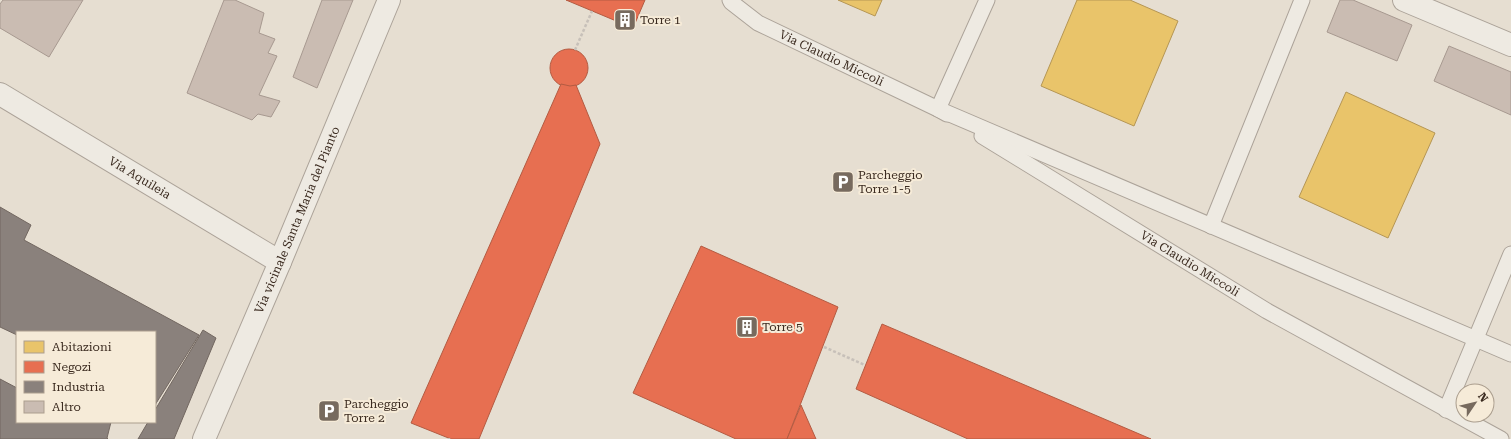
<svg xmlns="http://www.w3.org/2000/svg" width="1511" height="439" viewBox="0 0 1511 439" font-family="'Roboto Serif',serif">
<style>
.homes{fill:#e9c46a;stroke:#b59654}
.shops{fill:#e76f51;stroke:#b35b42}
.industry{fill:#8a817c;stroke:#726760}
.building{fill:#cabcb2;stroke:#a79990}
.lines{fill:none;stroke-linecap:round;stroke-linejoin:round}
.lane-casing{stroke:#aca399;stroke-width:17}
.street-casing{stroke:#aca399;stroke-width:24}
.path{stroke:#c7c0b9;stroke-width:2.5;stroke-dasharray:3 2;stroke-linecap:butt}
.lane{stroke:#eeeae2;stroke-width:15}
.street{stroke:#eeeae2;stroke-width:22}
.labels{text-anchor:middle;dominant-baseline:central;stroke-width:4;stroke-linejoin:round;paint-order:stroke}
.poi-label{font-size:12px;fill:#3b2b20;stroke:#f6ebd8;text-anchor:start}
.street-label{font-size:12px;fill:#3b2b20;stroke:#f6ebd8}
</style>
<rect width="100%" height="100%" fill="#e6ded1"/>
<g class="homes">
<path d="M838,0h44l-7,16z"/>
<path d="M1077,0h53l48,21 -44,105 -93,-40z"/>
<path d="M1346,92l89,41 -47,105 -89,-41z"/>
</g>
<g class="shops">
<path d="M566,0h79l-12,28z"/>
<circle cx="569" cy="68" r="19"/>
<path d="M561,84l9,2 6,-1 24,59 -121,295h-28l-40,-16z"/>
<path d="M701,246l137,61 -51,132h-51l-103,-46z"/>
<path d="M882,324l269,115h-183l-112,-50z"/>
<path d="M801,405l15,34h-29z"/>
</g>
<g class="industry">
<path d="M0,207l31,18 -7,15 175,95 -44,70v-73h-138v3l-17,-8z"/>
<path d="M203,330l13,8 -42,101h-36l10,-17h7v-12z"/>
<path d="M0,379l17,9v34h94l-4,16 1,1h-108z"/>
</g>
<g class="building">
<path d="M3,0h80l-34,57 -49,-29v-24z"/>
<path d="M224,0h11l29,13 -5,20 16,6 -7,14 9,3 -18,39 21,6 -9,16 -13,-3 -6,6 -65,-27z"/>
<path d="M322,0h31l-36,88 -24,-11z"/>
<path d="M1340,0h13l59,25 -15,36 -70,-29z"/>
<path d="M1449,46l62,26v43l-77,-34z"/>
</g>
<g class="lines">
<g class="lane-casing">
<g id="lane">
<path id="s1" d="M730,0l1,2 27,21 180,86 573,245"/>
<path d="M947,114l-9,-5 49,-109"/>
<path id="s2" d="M982,136l285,175 234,128"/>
<path d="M1211,226l91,-226"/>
<path d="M1446,410l65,-156"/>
</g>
</g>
<g class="street-casing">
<g id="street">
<path d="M1404,0l107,45"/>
<path id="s3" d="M0,94l280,168"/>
<path id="s4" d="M204,439l76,-177 109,-262"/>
</g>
</g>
<g class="path">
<path d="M575,50l17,-39"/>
<path d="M824,347l41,18"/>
<path d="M449,439v-1"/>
</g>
<use href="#lane" class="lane"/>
<use href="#street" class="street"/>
</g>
<defs>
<g id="building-square" transform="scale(1.15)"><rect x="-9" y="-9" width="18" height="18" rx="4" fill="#776a5e" stroke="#f6ebd8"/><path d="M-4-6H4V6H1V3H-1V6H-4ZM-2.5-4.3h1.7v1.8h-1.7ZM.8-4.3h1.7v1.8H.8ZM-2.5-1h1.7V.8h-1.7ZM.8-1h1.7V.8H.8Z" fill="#fff"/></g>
<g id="parking-square" transform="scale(1.15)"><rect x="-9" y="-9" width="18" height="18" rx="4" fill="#776a5e" stroke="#f6ebd8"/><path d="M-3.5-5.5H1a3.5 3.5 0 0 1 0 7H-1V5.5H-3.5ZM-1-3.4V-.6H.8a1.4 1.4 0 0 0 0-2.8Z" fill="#fff"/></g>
</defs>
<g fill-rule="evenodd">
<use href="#building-square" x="625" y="20"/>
<use href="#parking-square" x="843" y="182"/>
<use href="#building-square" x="747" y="327"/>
<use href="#parking-square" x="329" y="411"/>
</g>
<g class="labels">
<g class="poi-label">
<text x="640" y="20">Torre 1</text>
<text x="858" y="175">Parcheggio<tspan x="858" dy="14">Torre 1-5</tspan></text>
<text x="762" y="327">Torre 5</text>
<text x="344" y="404">Parcheggio<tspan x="344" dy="14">Torre 2</tspan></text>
</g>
<g class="street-label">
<text stroke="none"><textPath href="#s1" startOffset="118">Via Claudio Miccoli</textPath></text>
<text stroke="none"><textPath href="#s3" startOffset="163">Via Aquileia</textPath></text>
<text stroke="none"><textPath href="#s4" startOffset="238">Via vicinale Santa Maria del Pianto</textPath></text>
<text stroke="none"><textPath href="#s2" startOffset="244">Via Claudio Miccoli</textPath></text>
</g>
</g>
<rect x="16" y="331" width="140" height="92" fill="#f6ebd8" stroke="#ab9e8e"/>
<rect x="24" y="341" width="20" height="12" fill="#e9c46a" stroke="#ab9e8e"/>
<text x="52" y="351" font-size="12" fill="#3b2b20">Abitazioni</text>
<rect x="24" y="361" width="20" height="12" fill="#e76f51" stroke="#ab9e8e"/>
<text x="52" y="371" font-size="12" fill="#3b2b20">Negozi</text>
<rect x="24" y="381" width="20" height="12" fill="#8a817c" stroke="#ab9e8e"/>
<text x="52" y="391" font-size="12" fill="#3b2b20">Industria</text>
<rect x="24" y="401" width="20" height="12" fill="#cabcb2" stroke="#ab9e8e"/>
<text x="52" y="411" font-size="12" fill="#3b2b20">Altro</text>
<g transform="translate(1475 403) rotate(55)"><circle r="19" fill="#f6ebd8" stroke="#ab9e8e"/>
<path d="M0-3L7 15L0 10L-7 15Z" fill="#776a5e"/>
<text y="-6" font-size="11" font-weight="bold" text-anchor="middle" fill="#3b2b20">N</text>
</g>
</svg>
